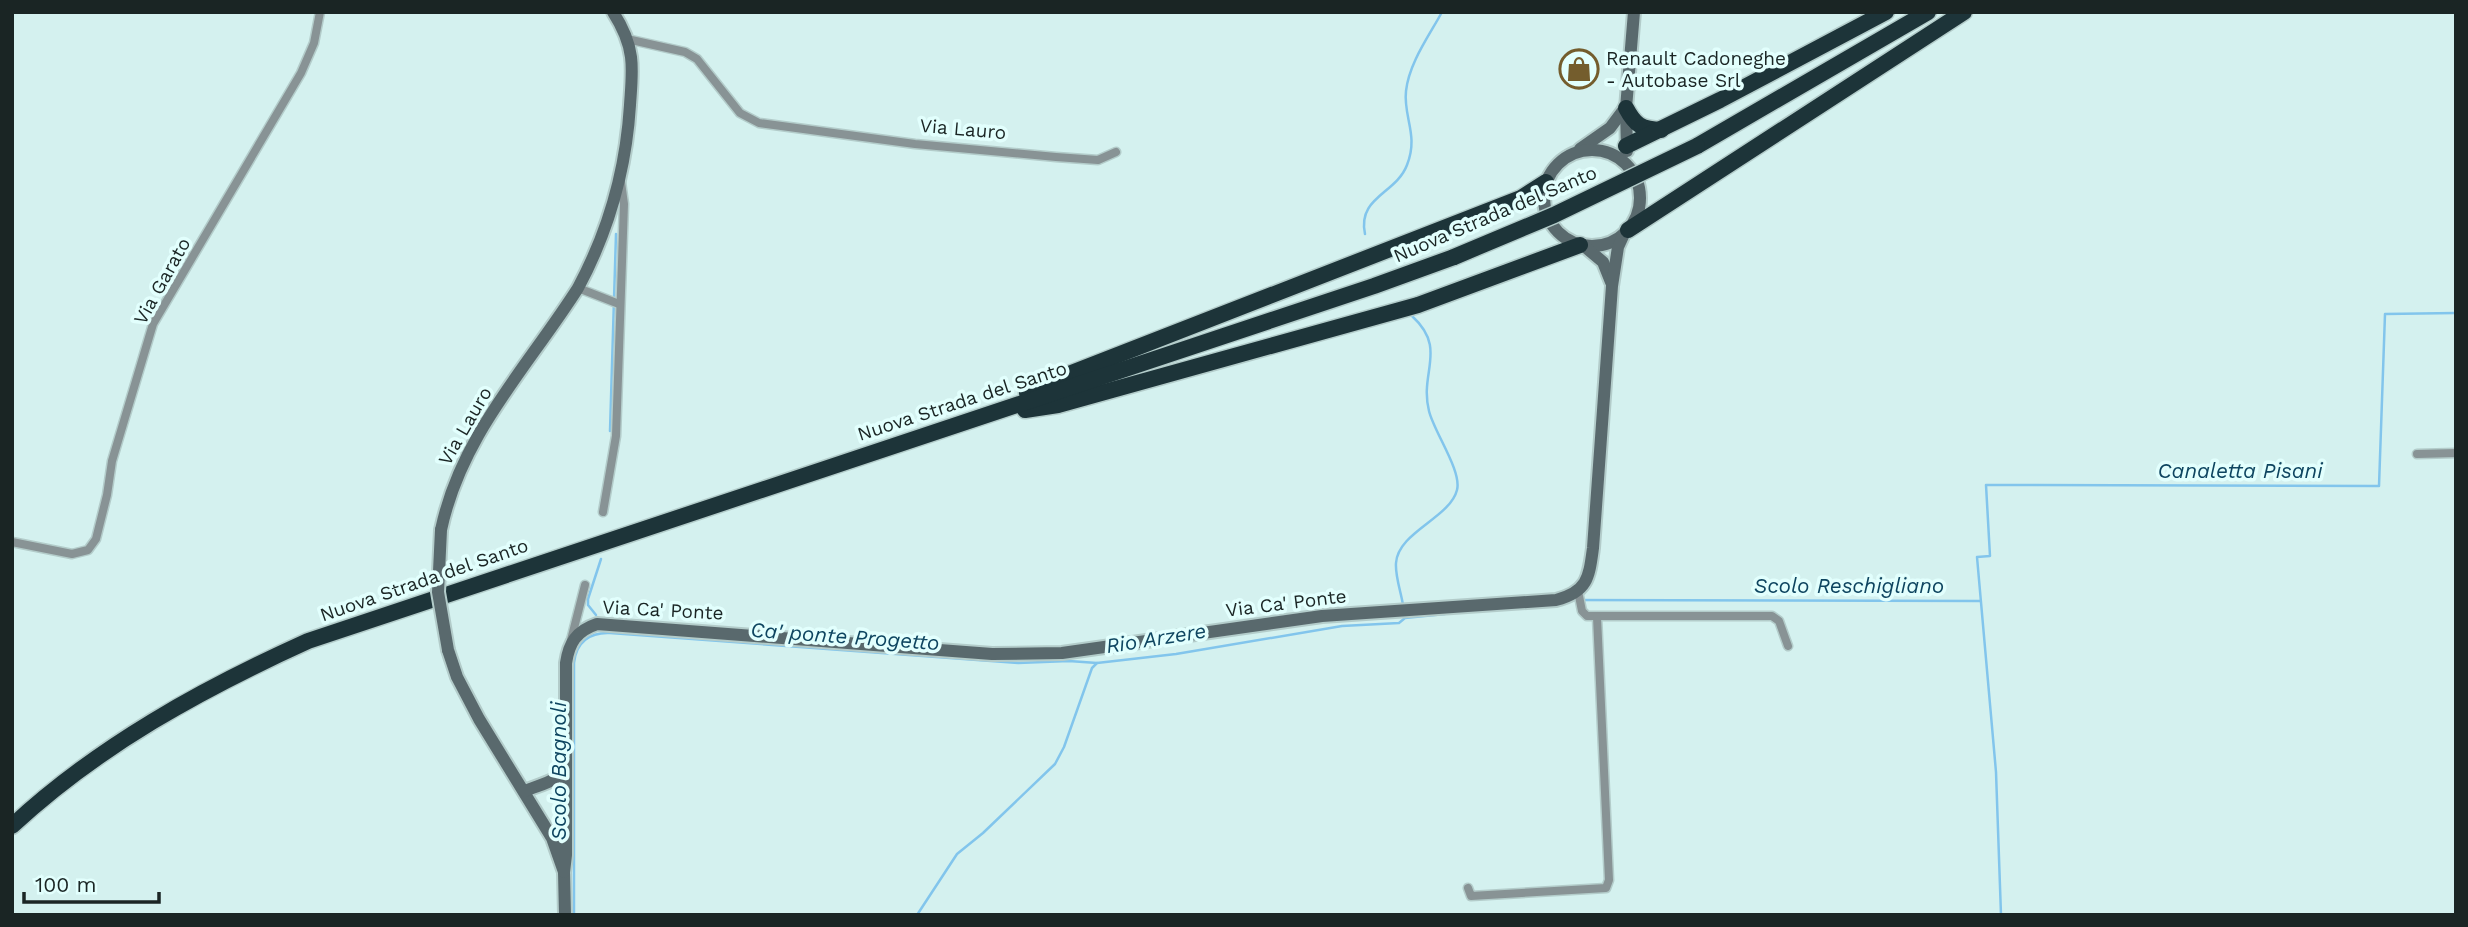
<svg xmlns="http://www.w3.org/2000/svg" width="2468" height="927" viewBox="0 0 2468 927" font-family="'Work Sans',sans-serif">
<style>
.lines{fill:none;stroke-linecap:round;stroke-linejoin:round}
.stream{stroke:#82c5ec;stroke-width:2.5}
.street-casing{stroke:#b3ccca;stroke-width:11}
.secondary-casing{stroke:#b3ccca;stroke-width:16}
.highway-casing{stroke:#b3ccca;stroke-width:19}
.street{stroke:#889395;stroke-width:8}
.secondary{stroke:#59696d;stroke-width:12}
.highway{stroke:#1d3439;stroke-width:16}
.secondary-bridge-casing{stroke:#b3ccca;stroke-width:16;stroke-linecap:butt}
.highway-bridge-casing{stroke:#b3ccca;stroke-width:19;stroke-linecap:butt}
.secondary-bridge{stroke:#59696d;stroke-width:12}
.highway-bridge{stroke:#1d3439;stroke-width:16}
.labels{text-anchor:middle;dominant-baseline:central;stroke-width:7;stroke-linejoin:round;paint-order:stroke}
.poi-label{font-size:19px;fill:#1a2524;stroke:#e2fffd;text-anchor:start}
.street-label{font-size:19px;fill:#1a2524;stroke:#e2fffd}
.water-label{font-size:21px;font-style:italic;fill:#0e4560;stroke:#e2fffd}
</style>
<rect width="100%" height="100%" fill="#d4f1ef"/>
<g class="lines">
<g class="stream">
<path d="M1365,234c-8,-37 31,-40 42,-69 12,-30 -4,-48 -1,-74 3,-28 23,-55 36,-79"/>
<path d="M610,431l6,-197"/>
<path d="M1570,600l410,1"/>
<path d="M1403,605c-2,-13 -8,-29 -7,-42 2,-31 54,-45 61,-73 5,-19 -23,-58 -28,-79 -10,-39 19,-62 -17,-95"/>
<path d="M596,615l-8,-10v-6l13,-40"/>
<path d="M574,915v-252c2,-21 16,-31 36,-30l408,30 51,-2 28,2"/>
<path d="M917,915l40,-61 26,-21 72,-69 9,-17 28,-79 5,-5 79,-9 166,-28 57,-3 6,-5 40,-4"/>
<path d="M2001,915l-5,-143 -19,-215 13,-1 -4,-71 393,1 6,-172 71,-1"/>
</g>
<g class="street-casing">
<g id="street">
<path d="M627,39l58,13 12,7 43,54 19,10 156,21 141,13 42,3 18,-8"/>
<path d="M578,288l41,16"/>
<path d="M2417,454l39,-1"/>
<path d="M603,512l13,-76 8,-232 -3,-22"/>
<path d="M12,542l60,12 16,-4 8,-11 11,-44 5,-34 41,-137 148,-251 13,-30 6,-31"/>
<path d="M1578,591l4,20 5,5h185l7,5 9,25"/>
<path d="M571,640l14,-55"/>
<path d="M1468,888l3,8 135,-8 3,-8 -12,-263"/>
</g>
</g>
<g class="secondary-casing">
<g id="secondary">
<path d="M1580,149l30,-21 15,-20"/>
<circle cx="1592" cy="198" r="48"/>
<path d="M1627,151l-1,-43 8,-96"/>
<path d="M1584,246l19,16 8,20"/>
<path d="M441,530c20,-95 86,-162 137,-242 31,-58 48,-118 52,-183 1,-16 3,-33 1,-48 -2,-16 -9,-31 -18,-45"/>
<path d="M448,650l9,27 22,42 73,119 12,34 1,43"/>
<path d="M525,791c15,-7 35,-9 41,-26"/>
<path d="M564,872l2,-17v-192c3,-20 10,-32 31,-39l395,30 70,-1 260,-37 234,-16c32,-8 33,-23 37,-52l19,-262 6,-39 6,-13"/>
</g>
</g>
<g class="highway-casing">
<g id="highway">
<path d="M1626,108c9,17 15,21 35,22"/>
<path d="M1626,146l94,-46 166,-88"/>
<path d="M1697,146l231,-134"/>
<path d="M1628,230l336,-218"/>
<path d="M1027,393l24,-12 470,-183 25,-16"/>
<path d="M1025,410l33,-5 360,-100 162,-60"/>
<path d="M12,826c86,-80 190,-137 296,-185l1066,-355 80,-29"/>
</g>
</g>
<use href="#street" class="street"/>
<use href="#secondary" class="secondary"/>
<use href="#highway" class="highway"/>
<g class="secondary-bridge-casing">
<path id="secondary-bridge" d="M441,530l-3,62 10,58"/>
</g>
<g class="highway-bridge-casing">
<path id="highway-bridge" d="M1454,257l100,-42 143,-69"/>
</g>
<use href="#secondary-bridge" class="secondary-bridge"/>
<use href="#highway-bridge" class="highway-bridge"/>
</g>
<defs>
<g id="shop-ring" transform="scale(2.0125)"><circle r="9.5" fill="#e2fffd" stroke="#745d2d" stroke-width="1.5"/><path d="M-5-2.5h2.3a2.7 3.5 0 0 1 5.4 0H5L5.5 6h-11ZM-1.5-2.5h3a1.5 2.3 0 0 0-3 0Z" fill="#745d2d"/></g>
</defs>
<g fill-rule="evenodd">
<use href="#shop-ring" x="1579" y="69"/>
</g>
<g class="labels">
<g class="poi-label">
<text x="1606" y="58">Renault Cadoneghe<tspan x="1606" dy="22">- Autobase Srl</tspan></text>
</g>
<g class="street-label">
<text transform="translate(963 129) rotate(5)">Via Lauro</text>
<text transform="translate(1495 214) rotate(-23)">Nuova Strada del Santo</text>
<text transform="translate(162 281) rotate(-61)">Via Garato</text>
<text transform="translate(962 401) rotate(-18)">Nuova Strada del Santo</text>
<text transform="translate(465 426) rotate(-60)">Via Lauro</text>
<text transform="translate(424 580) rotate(-19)">Nuova Strada del Santo</text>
<text transform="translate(1286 603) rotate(-7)">Via Ca' Ponte</text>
<text transform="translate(663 610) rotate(3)">Via Ca' Ponte</text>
</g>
<g class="water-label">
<text x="2240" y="470">Canaletta Pisani</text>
<text x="1849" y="585">Scolo Reschigliano</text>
<text transform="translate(845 636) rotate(4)">Ca' ponte Progetto</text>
<text transform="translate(1156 638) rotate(-9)">Rio Arzere</text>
<text transform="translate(558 771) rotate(-90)">Scolo Bagnoli</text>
</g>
</g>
<rect width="2468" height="927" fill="none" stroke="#1a2524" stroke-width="28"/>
<path d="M24 892v10h135v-10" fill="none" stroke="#1a2524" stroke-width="3.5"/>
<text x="35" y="892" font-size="21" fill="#1a2524" stroke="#e2fffd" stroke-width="5" paint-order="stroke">100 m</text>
</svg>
